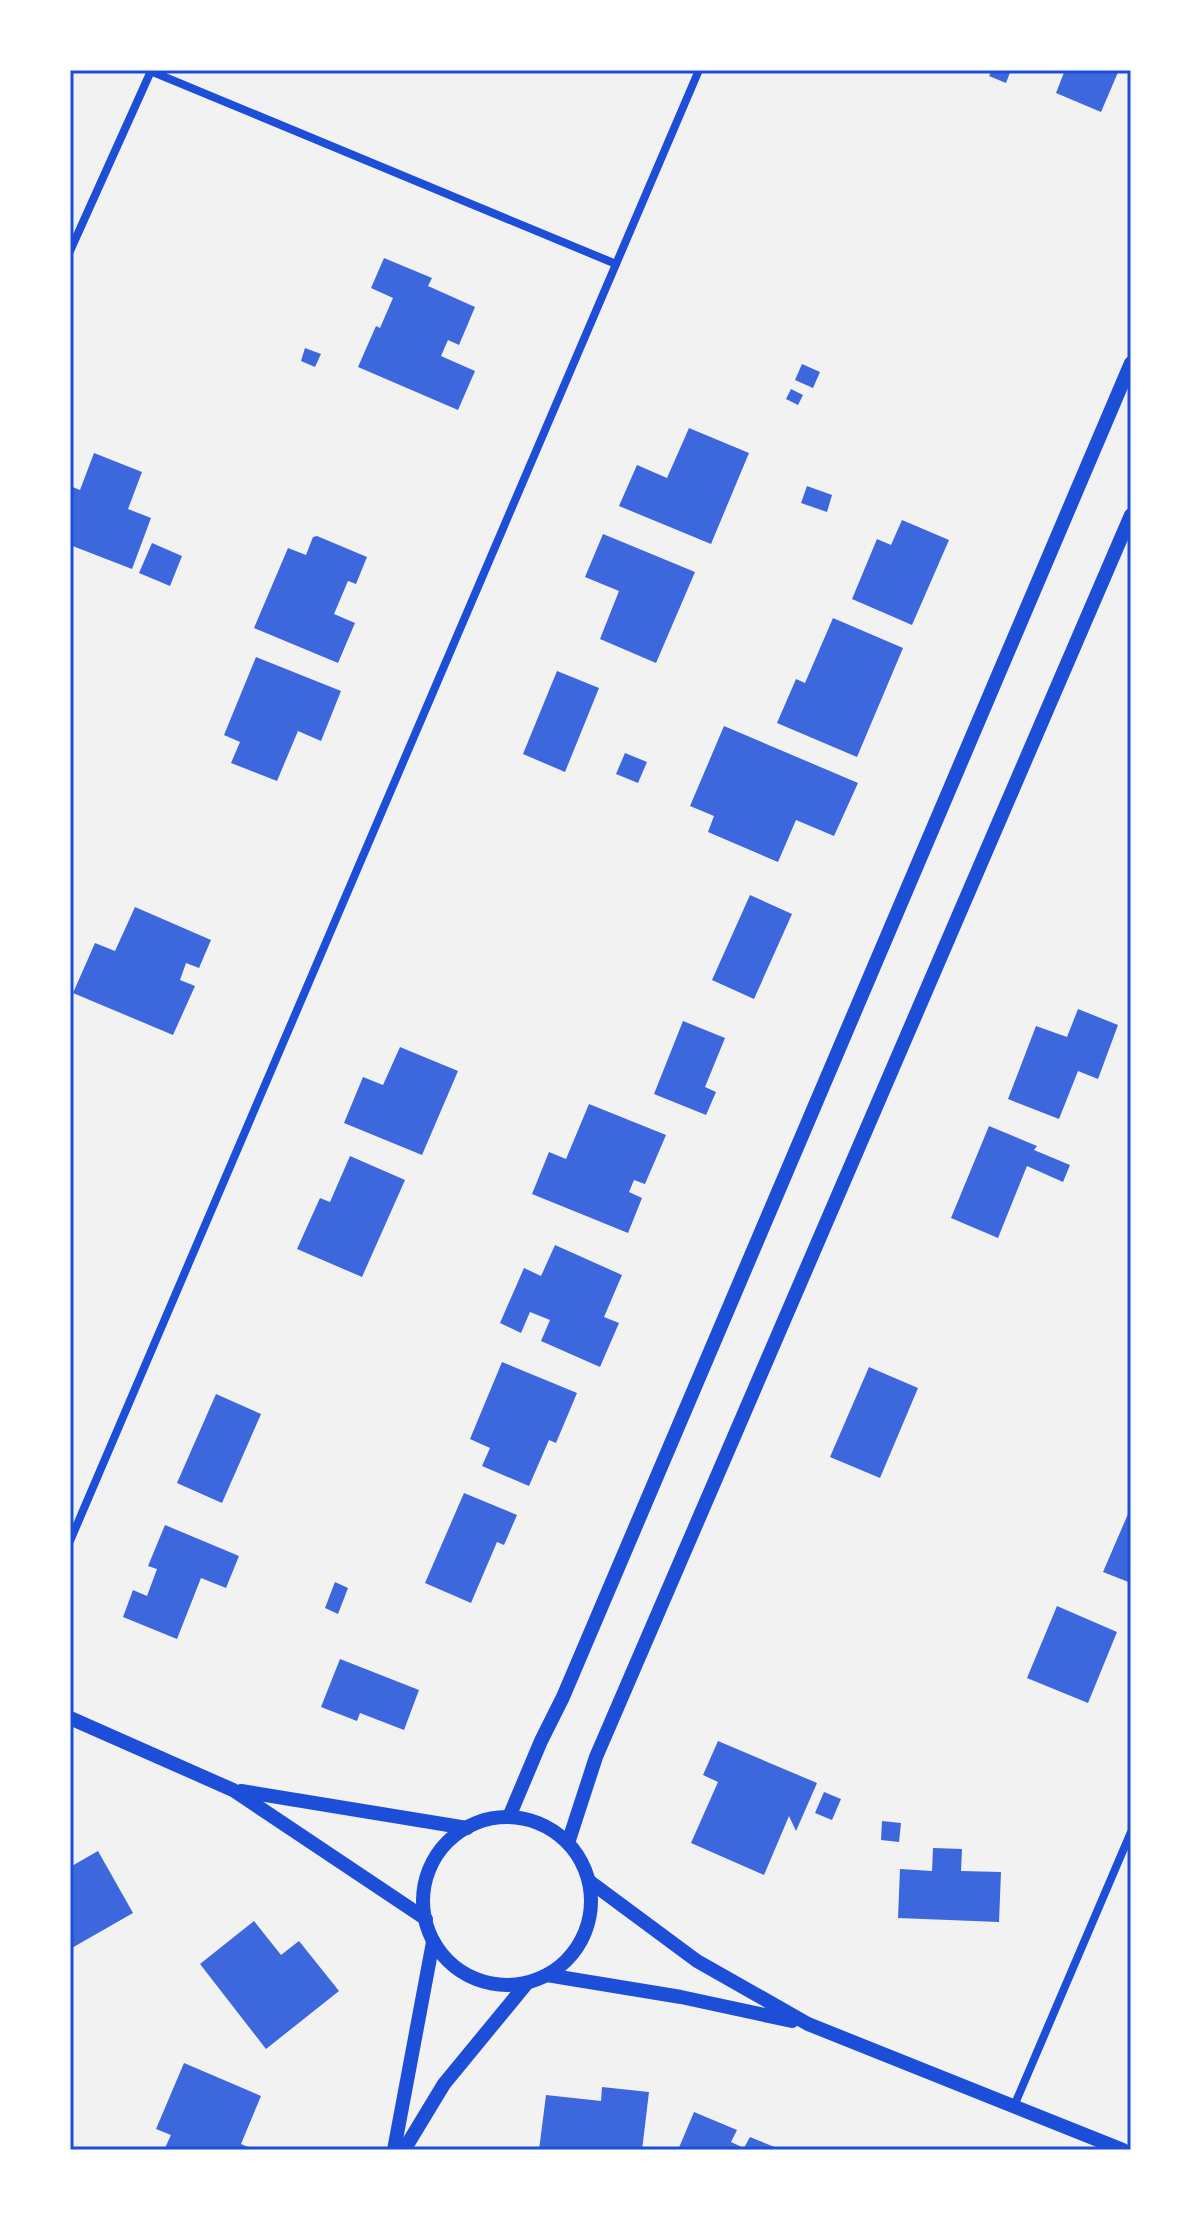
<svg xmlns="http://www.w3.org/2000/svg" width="1201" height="2220" viewBox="0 0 1201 2220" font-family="Quicksand,sans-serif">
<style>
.building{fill:#3d67dc}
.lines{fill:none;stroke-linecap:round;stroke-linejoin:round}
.minor{stroke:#1d4ed8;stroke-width:8}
.tertiary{stroke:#1d4ed8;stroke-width:14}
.neatline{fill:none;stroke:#1d4ed8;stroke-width:3}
</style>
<rect width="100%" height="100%" fill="#f2f2f2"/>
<g class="building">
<path d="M992,70h19l-5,13 -17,-7z"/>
<path d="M1065,70h54l-18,42 -45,-19z"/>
<path d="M384,258l48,20 -4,8 47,21 -16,38 -11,-5 -7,16 34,15 -17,39 -100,-43 18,-41 4,2 13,-30 -22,-10z"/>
<path d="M305,348l16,6 -6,13 -14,-6z"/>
<path d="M802,364l18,8 -7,16 -18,-8z"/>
<path d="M791,389l12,6 -5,10 -12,-6z"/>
<path d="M689,428l60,25 -38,91 -92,-38 18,-41 30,13z"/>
<path d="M94,453l48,19 -14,37 23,9 -19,51 -62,-24v-59l10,4z"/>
<path d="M807,486l25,9 -5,17 -26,-9z"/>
<path d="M902,520l47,20 -37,85 -60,-26 25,-60 14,6z"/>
<path d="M603,534l92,38 -39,91 -56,-24 19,-48 -34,-14z"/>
<path d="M317,536l50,21 -11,27 -8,-3 -14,33 21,9 -17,40 -84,-35 34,-80 18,7 7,-18z"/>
<path d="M152,543l30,13 -12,30 -31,-13z"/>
<path d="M833,618l70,30 -46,109 -80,-34 19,-44 9,4z"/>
<path d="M256,657l85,34 -20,50 -23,-10 -21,50 -46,-18 9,-21 -16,-7z"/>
<path d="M557,671l42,17 -34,84 -42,-18z"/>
<path d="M724,726l134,57 -24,53 -38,-16 -18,42 -70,-30 6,-16 -24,-10z"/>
<path d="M625,753l22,9 -9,21 -22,-9z"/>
<path d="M750,895l42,19 -38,85 -42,-19z"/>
<path d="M135,907l76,33 -12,28 -13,-5 -6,17 15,6 -22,49 -100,-42 22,-50 20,8z"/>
<path d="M1078,1009l40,16 -20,54 -20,-8 -19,48 -51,-20 28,-73 31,11z"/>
<path d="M683,1021l42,17 -20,49 11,5 -10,23 -52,-21z"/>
<path d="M400,1047l58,24 -36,84 -78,-32 19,-46 20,8z"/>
<path d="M589,1104l77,31 -21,49 -11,-4 -5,12 13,6 -14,35 -96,-39 17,-42 17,7z"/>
<path d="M989,1126l48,20 -3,4 36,15 -7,17 -36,-16 -29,72 -47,-20z"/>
<path d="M350,1156l55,24 -43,97 -65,-28 23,-51 10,4z"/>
<path d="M555,1245l67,30 -18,42 15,6 -19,44 -59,-26 9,-21 -20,-8 -9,21 -21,-10 24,-55 17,8z"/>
<path d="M502,1362l75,31 -21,50 -7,-3 -20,46 -47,-20 8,-18 -20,-9z"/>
<path d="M869,1367l49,21 -38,90 -50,-21z"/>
<path d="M216,1394l45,20 -39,89 -45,-20z"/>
<path d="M464,1493l53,22 -13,30 -7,-3 -26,61 -46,-20z"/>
<path d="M1131,1507v76l-28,-11z"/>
<path d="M165,1525l74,31 -13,32 -25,-10 -24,61 -54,-22 10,-27 14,6 10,-27 -9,-3z"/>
<path d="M335,1582l13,6 -10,26 -13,-6z"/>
<path d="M1057,1606l60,26 -29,71 -61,-25z"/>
<path d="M340,1659l79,31 -15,40 -44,-17 -3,8 -36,-14z"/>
<path d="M718,1741l99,42 -21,48 -7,-15 -25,59 -73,-32 27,-61 -15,-7z"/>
<path d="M824,1792l17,7 -9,21 -17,-7z"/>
<path d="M882,1821l19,2 -2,19 -18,-2z"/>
<path d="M933,1848l29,1 -1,22 40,1 -2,50 -101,-4 2,-49 32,2z"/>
<path d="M98,1851l35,62 -63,36v-82z"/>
<path d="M254,1921l27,34 18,-14 40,50 -73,58 -66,-85z"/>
<path d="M184,2063l77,33 -20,48 14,6h-91l7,-15 -15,-6z"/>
<path d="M602,2087l47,5 -7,58h-103l7,-55 55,6z"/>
<path d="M694,2112l43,18 -6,12 13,6 6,-11 32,13h-104z"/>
</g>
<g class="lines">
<g class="minor">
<path d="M148,70l468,194"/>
<path d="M70,251l81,-180"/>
<path d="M70,1541l629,-1471"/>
<path d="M1014,2106l117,-274"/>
</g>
<g class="tertiary">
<path d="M70,1718l163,72 193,129"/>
<path d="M241,1791l226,37"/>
<path d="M509,1817l32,-76 22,-44 568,-1334"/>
<circle cx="507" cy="1901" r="84"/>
<path d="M568,1843l28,-86 535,-1242"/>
<path d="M589,1881l108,80 111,63 315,126"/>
<path d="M547,1975l134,22 111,24"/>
<path d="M394,2150l39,-208"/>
<path d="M404,2150l40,-66 83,-101"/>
</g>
</g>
<rect width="1201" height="2220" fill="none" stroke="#ffffff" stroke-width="144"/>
<rect x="72" y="72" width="1057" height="2076" class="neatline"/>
</svg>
